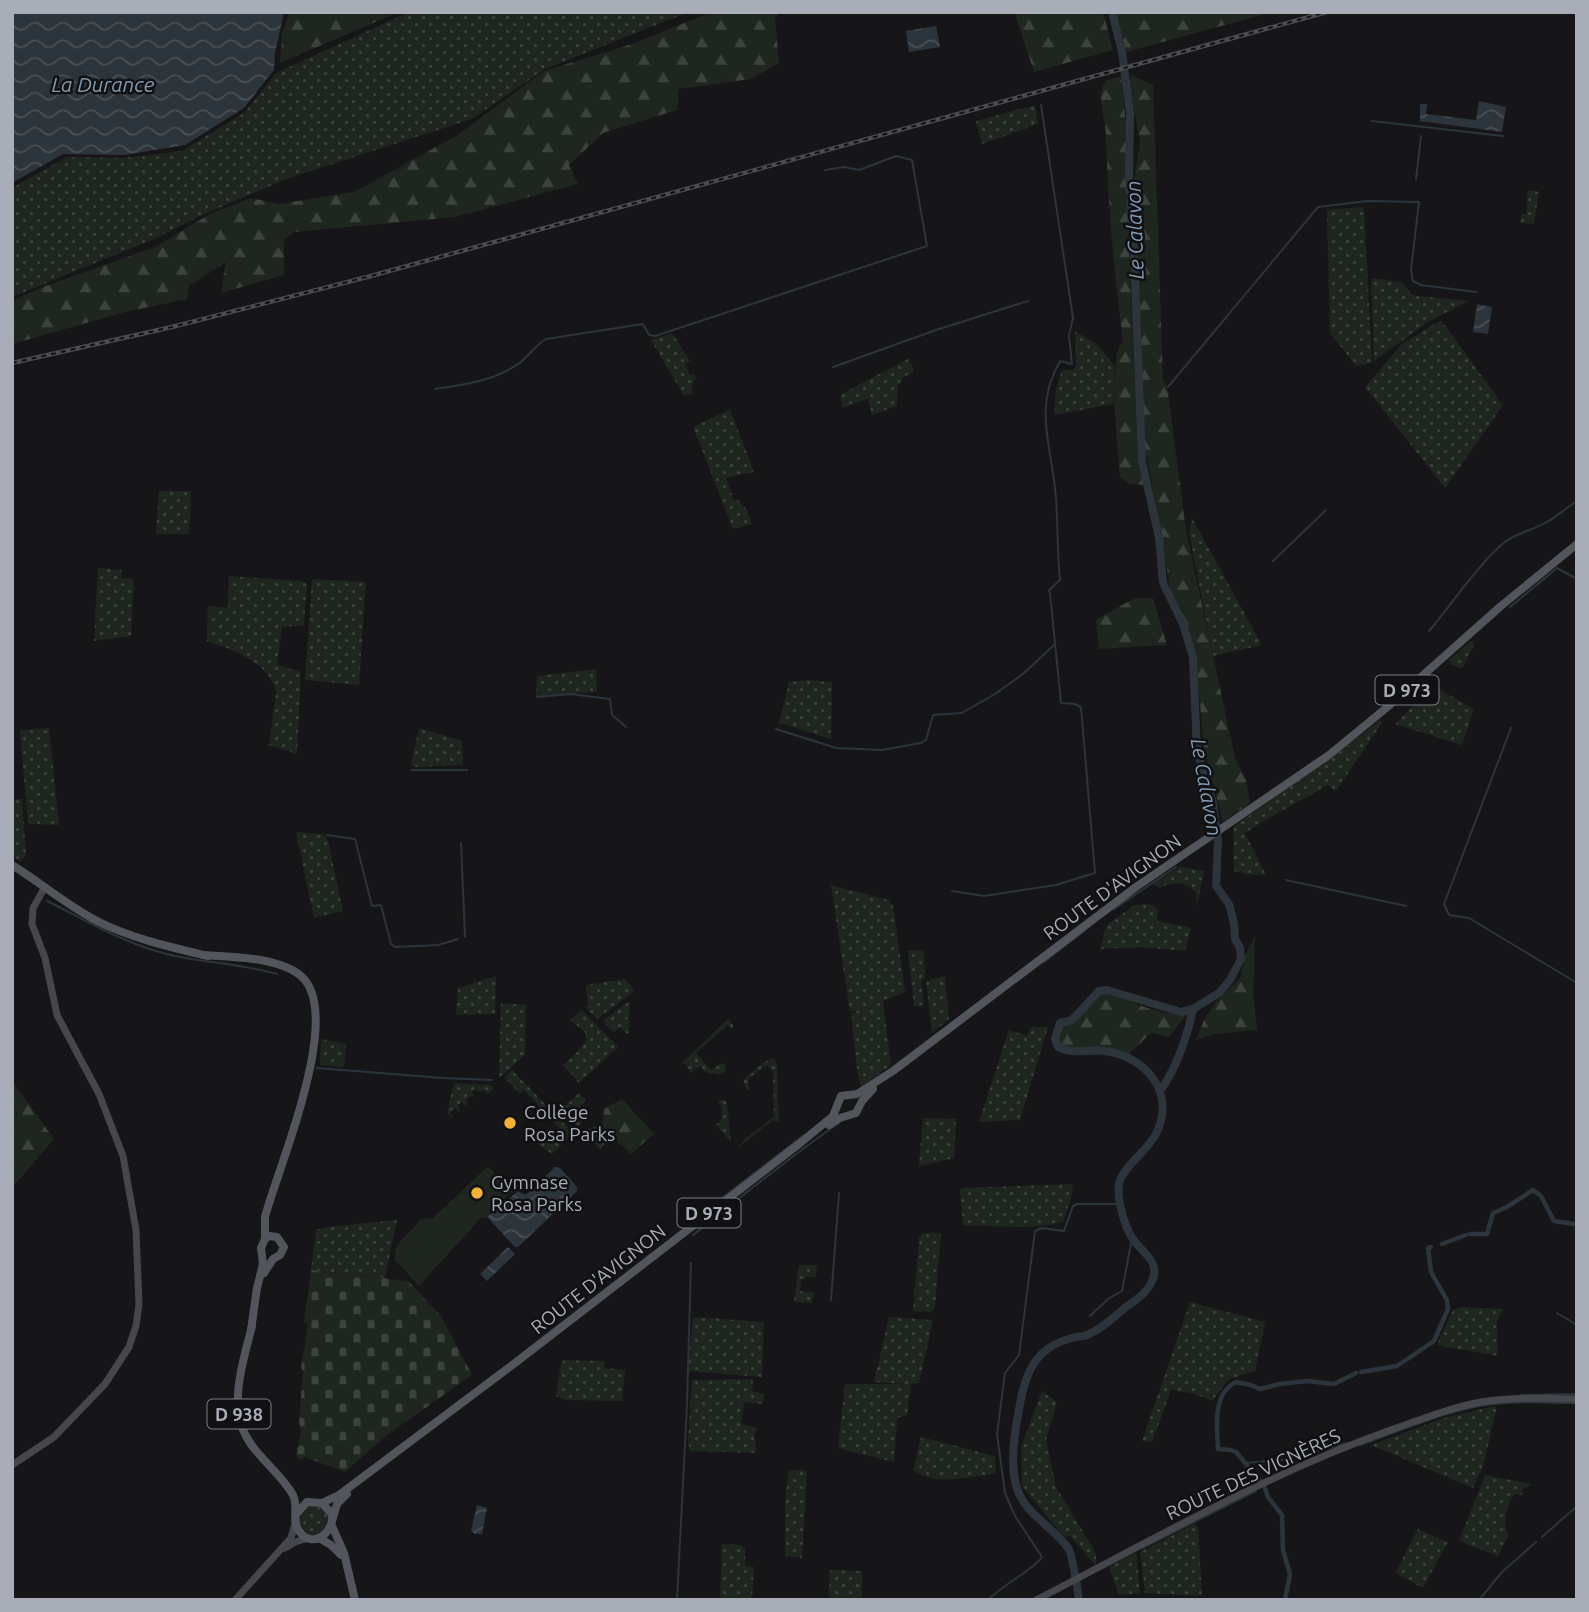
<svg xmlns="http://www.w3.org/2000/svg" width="1589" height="1612" viewBox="0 0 1589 1612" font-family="Ubuntu,sans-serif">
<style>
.grass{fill:url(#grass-dots)}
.forest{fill:url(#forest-firs)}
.cemetery{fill:url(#cemetery-stones)}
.park{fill:#1e261f}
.water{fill:url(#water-waves)}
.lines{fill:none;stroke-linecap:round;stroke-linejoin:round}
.stream{stroke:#2c353c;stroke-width:2}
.canal{stroke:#2c353c;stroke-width:4.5}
.river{stroke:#2c353c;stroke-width:8}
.secondary{stroke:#45474d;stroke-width:7}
.primary{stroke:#53555c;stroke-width:8}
.rail-casing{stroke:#4a4c52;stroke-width:4.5}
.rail{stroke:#111113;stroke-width:2;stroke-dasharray:5;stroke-linecap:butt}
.poi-dot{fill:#f2b134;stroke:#111113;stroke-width:2.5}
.labels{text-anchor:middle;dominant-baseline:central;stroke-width:5;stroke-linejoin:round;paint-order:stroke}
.shield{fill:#111113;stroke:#7b7e86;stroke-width:2}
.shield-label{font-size:18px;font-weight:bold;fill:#a8adb8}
.street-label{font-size:19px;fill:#a8adb8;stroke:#111113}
.poi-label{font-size:19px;fill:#a8adb8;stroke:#111113;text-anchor:start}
.water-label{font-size:21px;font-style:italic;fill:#7f9bb3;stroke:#111113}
</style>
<defs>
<pattern id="grass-dots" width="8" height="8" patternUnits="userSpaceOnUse" patternTransform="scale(1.75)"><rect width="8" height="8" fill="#1e261f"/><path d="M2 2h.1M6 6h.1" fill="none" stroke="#3c433d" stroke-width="1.8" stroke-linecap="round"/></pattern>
<pattern id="forest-firs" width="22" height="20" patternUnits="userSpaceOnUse" patternTransform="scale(1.75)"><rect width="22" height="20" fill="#1e261f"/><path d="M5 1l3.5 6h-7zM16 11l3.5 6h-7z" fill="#3c433d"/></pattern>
<pattern id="cemetery-stones" width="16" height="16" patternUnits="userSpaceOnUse" patternTransform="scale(1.75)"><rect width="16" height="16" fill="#1e261f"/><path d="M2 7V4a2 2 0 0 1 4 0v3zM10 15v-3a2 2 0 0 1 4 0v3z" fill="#3c433d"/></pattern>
<pattern id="water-waves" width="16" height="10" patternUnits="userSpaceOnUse" patternTransform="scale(1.75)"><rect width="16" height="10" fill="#2c353c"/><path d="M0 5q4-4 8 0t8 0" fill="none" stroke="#485056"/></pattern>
</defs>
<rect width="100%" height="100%" fill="#161618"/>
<g class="grass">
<path d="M409,12h280l-144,57 -73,50 -183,59 -89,38 -46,23 -142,58v-109l55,-31 57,1 58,-7 63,-39 31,-39z"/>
<path d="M1035,105l3,19 -56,20 -6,-23z"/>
<path d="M1528,190l11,2 -5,32 -14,-1 1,-9h5z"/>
<path d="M1364,207l8,156 -16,3 -26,-33 -3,-123z"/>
<path d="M1371,278l30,4 11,12 5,2 51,5 -40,21 -54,39z"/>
<path d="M1441,320l62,85 -58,83 -80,-101 37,-43z"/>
<path d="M1075,331l22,13 17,21v39l-60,11 2,-26 6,-19h10l4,-3z"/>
<path d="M672,333l18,28 -5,3 5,11 3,-1 4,3 -6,9 2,7 -9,3 -33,-56z"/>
<path d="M909,358l5,14 -12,6 -4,9 -1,19 -25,9 -4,-16 -25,9 -3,-13z"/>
<path d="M730,409l24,63 -28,6 8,23 4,-1 9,10 5,14 -19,5 -40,-102z"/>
<path d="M159,491h32l-2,43h-33z"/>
<path d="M1192,518l70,127 -49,11 -24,-124z"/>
<path d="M98,568l24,2v8l12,1 -3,57 -37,5z"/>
<path d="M229,576l72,5 6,3 -3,41 -22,2 -5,38 24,7 -4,82 -28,-9 7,-53c-7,-30 -44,-43 -69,-51l1,-35 20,2z"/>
<path d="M312,579l54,3 -7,103 -54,-5z"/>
<path d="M1472,640l3,3 -13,26 -11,-5 -2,-4z"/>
<path d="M596,669l1,23 -61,4 1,-20z"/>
<path d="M808,680l24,2 -1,57 -52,-16 10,-41z"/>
<path d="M1433,686l41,23 -12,36 -67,-21z"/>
<path d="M1380,720l2,3 -46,68 -8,-6c-27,16 -56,30 -83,48l21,42h-14l-18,-4 -1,-44 109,-77z"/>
<path d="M49,728l10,97 -31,-1 -8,-94z"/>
<path d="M419,728l43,13 1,24 -47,2 -5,-2z"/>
<path d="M12,799h10l4,57 -6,5 -8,-4z"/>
<path d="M296,832l28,2 4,7 15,70 -29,7z"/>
<path d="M1180,867l24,4 -7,35 -1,-13c-11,-13 -23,-11 -37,-5l-6,-4z"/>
<path d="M831,885l58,15 4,6 12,86 -22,9 8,64 -30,22 -4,-18 -6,-55 10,-5 -11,3z"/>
<path d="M1147,904l8,2 3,6 -1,9 34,7 -6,23 -44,-4 -41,2 6,-23 28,-21z"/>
<path d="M924,950l1,29 -4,2 3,24 -10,1 -6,-55z"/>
<path d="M496,976l-1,38 -39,1 2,-27z"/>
<path d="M945,976l4,43 -17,14 -6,-52z"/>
<path d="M625,979l10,12 -38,28 -12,-12 3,-1 -2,-21z"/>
<path d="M628,1002h2l-1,15 -6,6 6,-4v14l-2,1 -7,-7 -6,5 -10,-9 1,-4z"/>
<path d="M501,1003l25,2 -1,50 -26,23z"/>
<path d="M582,1010l36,37 -39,36 -16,-18 23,-23 -1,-10 -15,-12z"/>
<path d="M728,1019l5,6v5l-5,-5 -32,28 15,17 10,-7 4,2 1,6 -5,4 -16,-3 -4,-6 -7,3 -2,5 -9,-12z"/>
<path d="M1031,1027h17l-28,93 -41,2 30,-92 18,6z"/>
<path d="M321,1039l25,5 -2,23 -24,-2z"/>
<path d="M774,1058l3,8 2,57 -6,-3 -35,28c9,-13 22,-20 36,-31l-1,-44 -6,-8 -19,14 1,11 -3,-1 -3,-9 21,-18z"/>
<path d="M512,1070l61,63 -21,21 -14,-10 9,-12 4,4 8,-8 -35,-38 -4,4 -15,-16z"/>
<path d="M454,1083l37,2 3,4 -7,5 -4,-4 -3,2 -5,-3 -3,4 3,4 -4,-1 -5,4 2,3 -2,3 -4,-4 -4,3 2,6 -1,1 -4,-4 -5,4 2,6 -5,-5z"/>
<path d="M579,1093l7,7 -6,7 7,7 -8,13 -17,-18z"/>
<path d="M724,1100l3,3 4,39 -15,-17 5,-4 1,-13 -4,-7z"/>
<path d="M923,1118l33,1 -2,39 -35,8z"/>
<path d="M1073,1184l-2,14 -8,24c-24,8 -73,4 -100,3l-3,-35 4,-2z"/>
<path d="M397,1220l-12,58 -74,-8 5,-40 11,-3z"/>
<path d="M924,1233h17l-6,75 -4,4 -18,-1 6,-74z"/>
<path d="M799,1265h18l-2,12h-9l-1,2h-4l-1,12 14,2 -2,10 -18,-1z"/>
<path d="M1190,1302l75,20 -10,49 -26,8 -17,22 -17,-7 -24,-4 -19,52 -10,-1z"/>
<path d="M1460,1307l43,2 -6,12 1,35 -61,-11 16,-35z"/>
<path d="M693,1317l71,5 -2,55 -74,-6z"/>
<path d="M889,1317l44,3 -14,63 -8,1 -4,31 -10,3 -3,44 -56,-14 7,-64h60l-31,-2z"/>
<path d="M564,1360l40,1 1,7 20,2 -3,31 -56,-1 -10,-4 5,-33z"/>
<path d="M753,1379l-1,12 13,3 -3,10 -18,-2 -3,22 16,4 -3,7 3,18 -67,-2 -2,-9 4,-62z"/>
<path d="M1042,1391l15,11 -11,38 10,47 40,66v13l-26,-30 -6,1 -42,-51 -1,-39z"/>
<path d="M1494,1406l3,1 -14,60 -10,21 -102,-43 70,-26z"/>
<path d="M921,1437l74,19 1,18c-25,2 -62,13 -83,-4z"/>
<path d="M789,1469l18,2 -5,87 -17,-2v-54z"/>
<path d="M1485,1475l48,9 -10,5 -1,6 -7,-1c-10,13 -12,28 -7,42l-10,20 -39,-15z"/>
<circle cx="314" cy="1521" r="15"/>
<path d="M1194,1524l4,3 4,69 -57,-3 -5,-41z"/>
<path d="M1418,1529l30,13 -25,46 -28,-15z"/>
<path d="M722,1544l19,1 4,3v18l9,1 -2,33h-32z"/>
<path d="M1136,1552l4,41 -21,2 -10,-28z"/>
<path d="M830,1570l32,1v29h-33z"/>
</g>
<g class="forest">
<path d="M289,12h110l-119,51 2,-29z"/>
<path d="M712,12h68l-5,8 4,43 -28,16 -73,10 -1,21 -74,23 -34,32 9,19 -123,33 -161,15 -10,7v36l-63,18 5,-31 -37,24 -2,13 -62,13 -113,32v-43l31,-14 112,-40 55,-33 41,-16 28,6 75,-12 102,-56 88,-65 85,-26z"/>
<path d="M1011,12h92l10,38 -79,22 -19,-58z"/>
<path d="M1115,12h158l-147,40z"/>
<path d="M1131,75l22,10 10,296 4,4 19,146 49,227 11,22 4,23 -27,19 -19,-73 -8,-90 -4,-17 -22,-52 -6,-43 -21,-109 -9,-258 6,-37 -10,-56z"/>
<path d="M1121,76l5,49v51l12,288 6,21 -14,-1 -10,-7c-2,-26 -13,-120 3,-136 -9,-68 -15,-136 -17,-204 0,-14 -6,-29 -5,-43 0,-5 3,-10 6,-14z"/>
<path d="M1135,598h18l14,47 -68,4 -3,-29z"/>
<path d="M1255,936l-2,59 4,35 -43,4 -18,6 9,-22 11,-16 24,-24 6,-24z"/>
<path d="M1106,992c22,9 58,25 81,22l-18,23 -18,-4 -23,22 -21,-8 -39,3 -8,-4 -2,-7 4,-14 12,-3 26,-28z"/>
<path d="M12,1081l42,58 -42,49z"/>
<path d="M622,1099l32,35 -23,20 -18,-16h-4l-9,11 -16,-17 19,-10 1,-13z"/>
</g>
<path class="cemetery" d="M311,1270l97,11 33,35 31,59 -85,60 -42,37 -40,-15 -4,4 -5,-6 5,-25 -2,-8 4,-50 -2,-5 7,-42 -4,-3z"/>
<path class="park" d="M488,1166l24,25 -28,28 -2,-2 -63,69 -25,-27 2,-13 25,-27 12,-1z"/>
<g class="water">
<path d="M12,12h272l-9,41 -1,17 -30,38 -59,37 -61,10 -61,-1 -51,29z"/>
<path d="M936,26l4,21 -31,5 -3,-21z"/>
<path d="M1479,101l27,6 -4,25 -82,-11v-17h7l-1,10 50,6z"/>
<path d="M1477,304l15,3 -4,27 -15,-2z"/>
<path d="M555,1167l5,1 17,19v4l-59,56h-3l-28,-30 31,-26 7,4 3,-2z"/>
<path d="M508,1247l7,7 -28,27 -7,-7z"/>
<path d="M477,1505l10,3 -5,26h-7l-4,-3z"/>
</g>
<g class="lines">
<g class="stream">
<path d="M1372,121l131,15"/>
<path d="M1416,179l5,-43"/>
<path d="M833,367l103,-37 92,-29"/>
<path d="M1168,387l150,-180 50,-6 51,1 -8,68 2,11 8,4 55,7"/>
<path d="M435,389c29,-4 62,-9 86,-27 9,-8 15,-17 25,-23l97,-15 6,11 6,1 272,-90 -15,-86 -16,-4 -37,14 -15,-3 -19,3"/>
<path d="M1273,561l53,-51"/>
<path d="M1510,607l47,-39 20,11"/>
<path d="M1429,631c24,-28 43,-59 70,-84 13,-13 32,-16 48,-25 9,-5 18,-13 27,-19"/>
<path d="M537,697l34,-3 39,5 2,16 14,12"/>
<path d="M1511,728l-67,176 5,11 20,3 108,65"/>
<path d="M776,729l60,19 46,2 39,-7 5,-3 7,-25 29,-2 33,-19 28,-20 32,-30"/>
<path d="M411,770h56"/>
<path d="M327,835l28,4 17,67 9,-1 10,39 4,3 43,-2 20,-6"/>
<path d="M461,843l4,94"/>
<path d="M1286,880l120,26"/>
<path d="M952,891l32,5 72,-11 39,-12 -14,-166 -6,-3 -14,-1 -11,-110 -1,-3 11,-10c-3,-28 -2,-54 -4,-81 -3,-50 -24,-90 4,-138l12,3 -3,-29 4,-17 -32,-213"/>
<path d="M47,901c41,20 79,44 124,54 35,8 72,9 106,19"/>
<path d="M1114,909l62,-42"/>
<path d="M1044,962l40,-31"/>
<path d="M317,1068l126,10 49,2"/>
<path d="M713,1205l91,-70"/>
<path d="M693,1235c48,-38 95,-77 146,-112"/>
<path d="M831,1300l8,-107"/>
<path d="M1557,1313l20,12"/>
<path d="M1090,1316l18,-17 14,-8 10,-53"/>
<path d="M1521,1395l56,-1"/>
<path d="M1360,1445c39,-14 78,-31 119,-39 32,-6 66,-3 98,-3"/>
<path d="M1246,1463l45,-4 56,-16"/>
<path d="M1542,1537l35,-31"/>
<path d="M1142,1548l114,-57"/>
<path d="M677,1600l10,-196 4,-141"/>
<path d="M988,1600c13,-14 49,-33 54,-43l-27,-41 -10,-23 -8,-59 8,-61 14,-18 16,-124 7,-3 22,3 9,-25 4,-2h42"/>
<path d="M1479,1600l23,-28 34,-30"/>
</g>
<g class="canal">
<path d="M1470,1234h17l6,-21 14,-6 26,-17 8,6 13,25 20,3"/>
<path d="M1442,1244l24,-9"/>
<path d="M1361,1372l36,-6 37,-25 14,-32 -1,-9 -16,-28 -3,-24 3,-1"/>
<path d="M1261,1482l-25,-30 -5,-2 -13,-1c-1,-22 -6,-55 18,-67l15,3 9,4 19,-5 29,-3 26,3 22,-11"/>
<path d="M1264,1486l4,11 14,18 1,35 7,24 -5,26"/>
</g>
<g class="river">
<path d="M1161,1090c16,-24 26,-53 32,-81"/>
<path d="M1079,1600c-1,-9 -7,-47 -11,-52 -15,-22 -43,-33 -51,-60 -8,-25 -2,-58 3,-84 6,-34 17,-57 52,-66 5,-2 11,-1 15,-3 15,-6 27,-18 39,-28 10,-7 21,-14 26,-26 10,-20 -13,-30 -21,-45 -7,-12 -16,-42 -11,-56 8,-18 27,-29 36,-46 20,-41 -9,-77 -51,-83 -17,-2 -32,4 -47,-4l-3,-8 5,-16 12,-3 27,-29 8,-1 74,22 12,-3 26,-16 11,-13 11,-21 -1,-11 -5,-9 -1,-16 -5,-19 -13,-18 2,-45 -5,-38 -16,-52 -4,-94 -10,-33 -20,-41 -4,-46 -17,-75 -8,-208 -5,-76 1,-65 -8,-61 -10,-40"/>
</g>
<g class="secondary">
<path d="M12,1465l42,-28 51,-53 24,-37 7,-21 3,-22 -3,-74 -13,-74 -24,-62 -42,-79 -12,-57 -13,-34 1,-16 12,-21"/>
<path d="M285,1548l10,-6 14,-4"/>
<path d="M235,1600l56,-62 4,-14"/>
<path d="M1036,1600c115,-59 227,-124 349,-168 32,-11 63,-24 96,-30 32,-5 64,-4 96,-3"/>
</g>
<g class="primary">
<path d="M12,865c29,18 56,41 87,57 35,17 71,25 109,34"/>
<path d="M203,955c29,2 76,2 98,21 44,38 -23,191 -36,241v22l-4,9 2,16 -6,24 -6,42"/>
<path d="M829,1125l11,-7 16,-5 6,-12 11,-12"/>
<path d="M264,1273l9,-14 7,-4 4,-8 -7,-10 -8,-1 -4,3"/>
<path d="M252,1326c-7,28 -18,62 -13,90 6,35 38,51 54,79 6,12 -2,26 6,36 13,19 36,2 33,-17l-10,-11 -15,-1 -10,11"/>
<path d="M322,1503l17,-8 176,-132 284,-219 34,-28 8,-20 16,-2 36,-23 243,-184 193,-132 56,-46 116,-103 76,-62"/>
<path d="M333,1518l4,-14 10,-10"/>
<path d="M332,1526l12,27 11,47"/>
<path d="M319,1538l12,7 10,10"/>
</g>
<g class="rail-casing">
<path id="rail" d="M12,363l160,-36 199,-51 956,-264"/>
</g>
<use href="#rail" class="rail"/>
</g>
<g class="poi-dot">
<circle cx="510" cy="1123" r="7"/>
<circle cx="477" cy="1193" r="7"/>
</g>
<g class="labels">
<g class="shield">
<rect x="1375.5" y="675.5" width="63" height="29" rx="5"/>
<rect x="677.5" y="1198.5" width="63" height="29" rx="5"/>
<rect x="207.5" y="1399.5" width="63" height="29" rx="5"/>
</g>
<g class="shield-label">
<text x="1407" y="690">D 973</text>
<text x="709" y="1213">D 973</text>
<text x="239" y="1414">D 938</text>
</g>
<g class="street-label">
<text transform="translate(1112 887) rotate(-36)">ROUTE D'AVIGNON</text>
<text transform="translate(598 1279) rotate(-38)">ROUTE D'AVIGNON</text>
<text transform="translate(1253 1474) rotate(-25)">ROUTE DES VIGNÈRES</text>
</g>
<g class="poi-label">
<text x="524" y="1112">Collège<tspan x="524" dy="22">Rosa Parks</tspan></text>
<text x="491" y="1182">Gymnase<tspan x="491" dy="22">Rosa Parks</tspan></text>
</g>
<g class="water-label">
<text x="103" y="84">La Durance</text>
<text transform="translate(1134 230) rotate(-92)">Le Calavon</text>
<text transform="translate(1207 787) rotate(80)">Le Calavon</text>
</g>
</g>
<rect width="1589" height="1612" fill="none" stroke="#a8adb8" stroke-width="28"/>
</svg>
